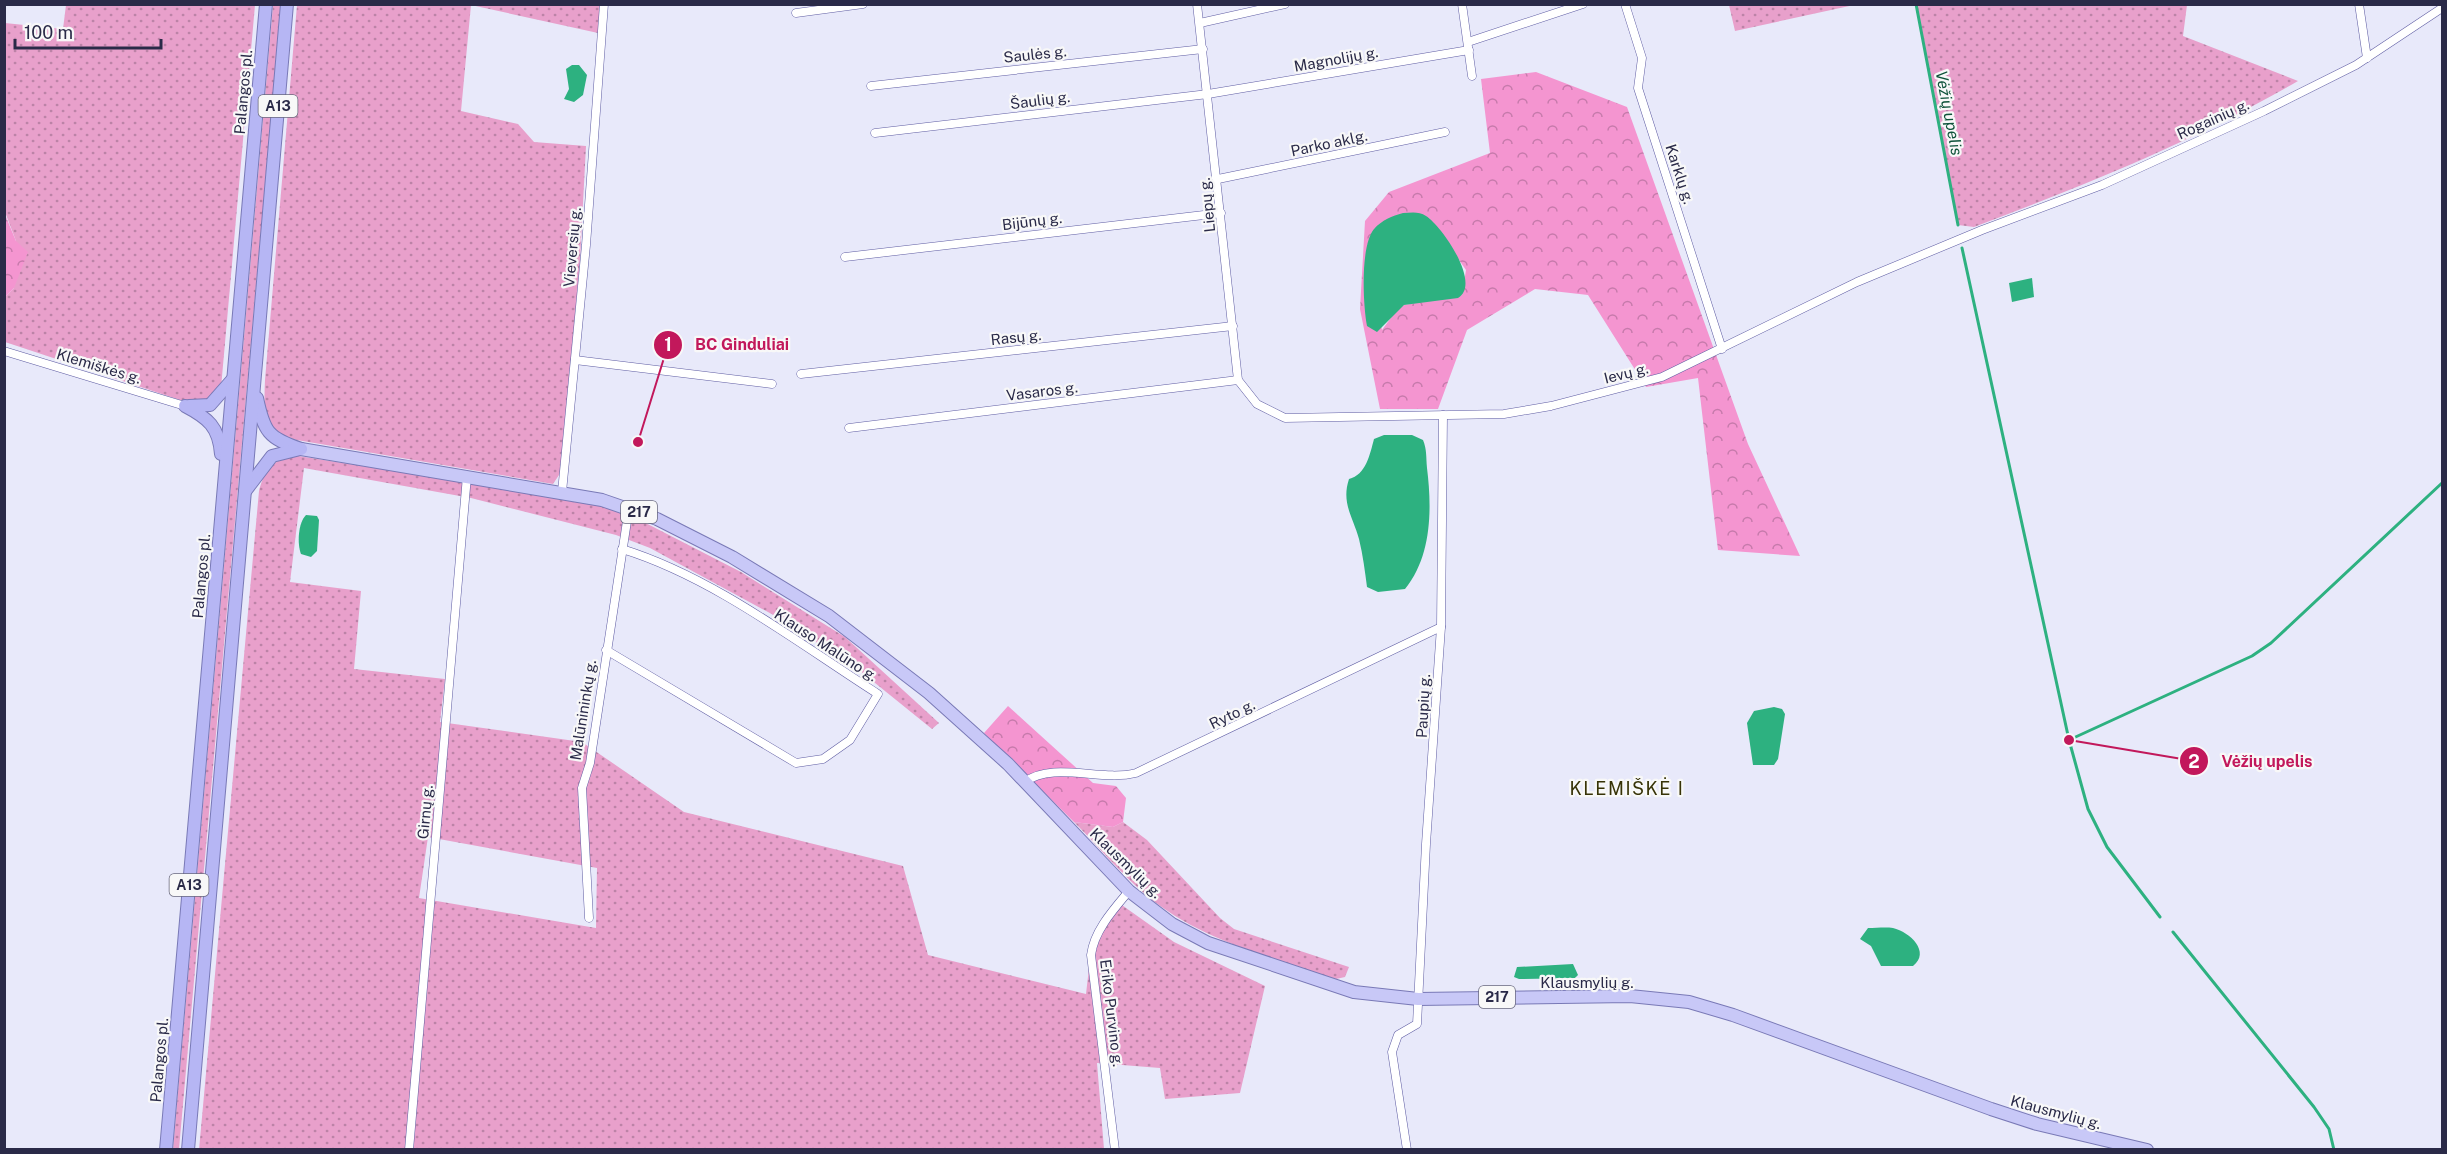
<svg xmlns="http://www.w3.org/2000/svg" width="2447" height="1154" viewBox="0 0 2447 1154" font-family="'Public Sans',sans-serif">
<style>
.grass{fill:url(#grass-dots);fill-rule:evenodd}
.forest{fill:url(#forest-crowns);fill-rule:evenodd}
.water{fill:#2db180}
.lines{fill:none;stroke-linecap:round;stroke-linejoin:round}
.stream{stroke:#2db180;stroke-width:3}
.minor-casing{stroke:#5f5da3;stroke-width:9}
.primary-casing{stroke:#7979b6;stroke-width:14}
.trunk-casing{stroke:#7979b6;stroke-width:14}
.minor{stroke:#fff;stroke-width:8}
.primary{stroke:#c8c8f7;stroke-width:12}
.trunk{stroke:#b6b6f4;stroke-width:12}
.labels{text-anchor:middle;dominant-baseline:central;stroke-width:4.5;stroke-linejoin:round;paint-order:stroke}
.shield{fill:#f8f8f8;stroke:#68687d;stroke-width:1.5}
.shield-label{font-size:14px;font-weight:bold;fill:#2a2a48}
.street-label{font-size:15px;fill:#2a2a48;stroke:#f8f8f8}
.water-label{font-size:16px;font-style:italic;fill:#0e533a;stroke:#f8f8f8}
.quarter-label{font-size:18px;letter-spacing:1.5px;fill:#373307;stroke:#f8f8f8}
.leader{fill:none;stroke:#c2185b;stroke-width:2}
.callout-dot{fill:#c2185b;stroke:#f8f8f8;stroke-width:2}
.mark-label{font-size:18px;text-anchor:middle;font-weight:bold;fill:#fff}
.callout-label{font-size:16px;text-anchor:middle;font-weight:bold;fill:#c2185b;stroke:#f8f8f8;stroke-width:4.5;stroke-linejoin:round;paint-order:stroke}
</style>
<defs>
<pattern id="grass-dots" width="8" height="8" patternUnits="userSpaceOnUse" patternTransform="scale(1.5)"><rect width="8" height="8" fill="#e8a0cb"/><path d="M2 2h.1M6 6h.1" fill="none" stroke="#bc83a7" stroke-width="1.8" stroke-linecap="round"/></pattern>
<pattern id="forest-crowns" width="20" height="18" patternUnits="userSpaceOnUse" patternTransform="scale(1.5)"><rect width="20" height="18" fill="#f495d0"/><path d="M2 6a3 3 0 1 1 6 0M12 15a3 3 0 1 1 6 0" fill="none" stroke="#c67aab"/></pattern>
</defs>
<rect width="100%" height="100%" fill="#e8e9fa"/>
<g class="grass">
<path d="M66,5h189l-34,383c-9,11 -17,15 -32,15l-184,-61v-45l9,-9 2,-47 -11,-29v-189l58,6z"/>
<path d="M273,5h8l-102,1144h-6z"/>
<path d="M297,5h303l-2,28 -127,-28 -10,106 57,13 16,18 52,4 -6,114 -14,167 -5,45 -8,12 -262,-45c-29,-8 -27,-34 -26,-59z"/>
<path d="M1729,5v-1l125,1 -119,26z"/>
<path d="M1916,5h271l-4,31 115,45c-106,61 -210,103 -324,146l-16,-2z"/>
<path d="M292,455l292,46 48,15 109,56 104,65 94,86 -7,6 -73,-59 -82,-53 -127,-69 -34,-13 -145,-37 -167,-30 -14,114 71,9 -7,78 91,10 -5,43 142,20 102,70 219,54 25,89 158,39 6,-52 27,-39 55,39 91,44 -25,107 -75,6 -5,-31 -63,-5 7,86 -905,1 60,-659c5,-20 13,-30 33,-36zM428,837l169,31 -1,60 -177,-30z"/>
<path d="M1074,822l39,5 10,-5 24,18 73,78 14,11 115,38 -4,10 -9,2c-66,-22 -137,-39 -191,-85 -26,-22 -48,-49 -71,-72z"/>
</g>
<g class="forest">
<path d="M1536,72l91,35 121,337 52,112 -82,-6 -20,-172 -52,9 -58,-92 -53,-6 -68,41 -29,79h-58l-20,-100 5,-88 24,-29 101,-39 -9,-74zM1435,225l31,45 -4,25 -58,10 -6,3 -16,22 -15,-84 8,-18z"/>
<path d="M4,212l12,29 12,11 -14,36 -9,9z"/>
<path d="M1008,706l85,77 23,3 10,12 -3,24 -10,5 -39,-5 -90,-89z"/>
</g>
<g class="water">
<path d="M572,65h7l8,10 -4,20 -9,7 -10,-3 5,-10 -3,-20z"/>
<path d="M1403,213c7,0 16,-2 23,3 16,10 56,68 32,82l-54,7 -27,27 -10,-6c-4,-21 -7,-80 7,-97 8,-9 18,-13 29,-16z"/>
<path d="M2032,278l2,19 -22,5 -3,-19z"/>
<path d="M1384,435h28l11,5c4,10 3,17 4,28 5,40 5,88 -22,121l-27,3 -11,-5c-2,-15 -4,-32 -8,-48 -6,-22 -18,-36 -10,-60 17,-4 21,-25 25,-40z"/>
<path d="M306,515l11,1 2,4 -2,31 -6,6 -10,-3c-4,-10 -3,-31 5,-39z"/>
<path d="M1774,707l8,2 3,5 -7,45 -4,6h-21l-6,-42 7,-12z"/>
<path d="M1868,928c8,0 18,-1 25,0 17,4 38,24 20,38h-32l-10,-20 -11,-7z"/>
<path d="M1573,964l5,11 -3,3 -56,1 -5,-2 3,-10z"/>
</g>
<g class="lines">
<g class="stream">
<path d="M1916,4l42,221"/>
<path d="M1962,248l107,492 19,69 19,38 53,70"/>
<path d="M2069,740l183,-84 19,-13 171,-160"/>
<path d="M2173,932l141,175 15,22 5,21"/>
</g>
<g class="minor-casing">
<g id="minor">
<path d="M1197,4l41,376 19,24 28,14 219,-4 47,-8 111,-29 195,-95 125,-52 120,-45 162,-74 92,-46 86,-57"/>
<path d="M1462,4l10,72"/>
<path d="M1625,4l17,54 -4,30 84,261"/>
<path d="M2359,4l8,54"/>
<path d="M796,13l67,-9"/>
<path d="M1200,23l85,-19"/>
<path d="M1468,42l115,-38"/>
<path d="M871,86l332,-37"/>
<path d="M875,133l333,-39 261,-44"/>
<path d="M1218,179l227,-47"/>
<path d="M845,257l376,-44"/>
<path d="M4,351l181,55"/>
<path d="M575,360l197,24"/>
<path d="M801,374l432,-48"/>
<path d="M849,428l389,-48"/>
<path d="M562,492l24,-247 18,-241"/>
<path d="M606,650l190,113 27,-4 27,-19 28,-46c-80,-51 -165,-117 -256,-145"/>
<path d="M1025,782c28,-21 76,0 111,-9l305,-146"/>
<path d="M589,918l-7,-130 8,-25 39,-255"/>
<path d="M409,1150l58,-674"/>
<path d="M1115,1150l-24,-195c3,-24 22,-45 38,-64"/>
<path d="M1407,1150l-15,-98 6,-17 19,-11 9,-180 15,-217 2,-212"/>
</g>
</g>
<g class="primary-casing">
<path id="primary" d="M301,449l301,51 55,19 75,38 97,59 100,77 79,71 121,127 43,33 36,19 146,49 64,7 212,-3 59,6 44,13 258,94 46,15 110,26"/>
</g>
<g class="trunk-casing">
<g id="trunk">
<path d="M257,398c7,34 11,40 44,51"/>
<path d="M185,406c23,12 34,21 36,48"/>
<path d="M189,406l21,-1 22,-25"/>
<path d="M246,490l26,-34 28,-7"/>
<path d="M166,1150l100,-1146"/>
<path d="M188,1150l99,-1146"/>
</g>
</g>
<use href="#minor" class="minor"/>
<use href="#primary" class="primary"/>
<use href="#trunk" class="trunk"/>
</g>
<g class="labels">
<g class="shield">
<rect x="258.5" y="95" width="39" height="22" rx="4.5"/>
<rect x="621" y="501" width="36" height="22" rx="4.5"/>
<rect x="169.5" y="874" width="39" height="22" rx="4.5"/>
<rect x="1479" y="986" width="36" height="22" rx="4.5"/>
</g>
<g class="shield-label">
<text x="278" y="106">A13</text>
<text x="639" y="512">217</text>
<text x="189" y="885">A13</text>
<text x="1497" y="997">217</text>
</g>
<g class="street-label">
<text transform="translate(1035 54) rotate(-6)">Saulės g.</text>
<text transform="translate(1336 59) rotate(-10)">Magnolijų g.</text>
<text transform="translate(243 92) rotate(-85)">Palangos pl.</text>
<text transform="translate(1040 100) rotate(-7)">Šaulių g.</text>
<text transform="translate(2213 119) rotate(-24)">Rogainių g.</text>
<text transform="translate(1329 143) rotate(-12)">Parko aklg.</text>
<text transform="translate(1680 174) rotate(72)">Karklų g.</text>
<text transform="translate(1207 205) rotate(-96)">Liepų g.</text>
<text transform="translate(1032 221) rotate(-7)">Bijūnų g.</text>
<text transform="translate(572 247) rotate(-85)">Vieversių g.</text>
<text transform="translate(1016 337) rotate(-6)">Rasų g.</text>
<text transform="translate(99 366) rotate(17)">Klemiškės g.</text>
<text transform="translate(1626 373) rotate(-14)">Ievų g.</text>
<text transform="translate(1042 391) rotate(-7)">Vasaros g.</text>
<text transform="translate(201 576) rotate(-85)">Palangos pl.</text>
<text transform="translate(826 645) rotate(33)">Klauso Malūno g.</text>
<text transform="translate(1423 706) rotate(-87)">Paupių g.</text>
<text transform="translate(583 710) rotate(-81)">Malūnininkų g.</text>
<text transform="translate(1232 714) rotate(-26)">Ryto g.</text>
<text transform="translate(425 812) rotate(-85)">Girnų g.</text>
<text transform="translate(1126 863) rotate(44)">Klausmylių g.</text>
<text x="1587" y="982">Klausmylių g.</text>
<text transform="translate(1112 1013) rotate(83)">Eriko Purvino g.</text>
<text transform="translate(159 1060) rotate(-85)">Palangos pl.</text>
<text transform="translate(2056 1112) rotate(15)">Klausmylių g.</text>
</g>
<g class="water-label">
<text transform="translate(1949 113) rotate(79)">Vėžių upelis</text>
</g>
<g class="quarter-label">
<text x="1627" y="788">KLEMIŠKĖ I</text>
</g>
</g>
<path class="leader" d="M638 442L668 345M2069 740L2194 761"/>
<g class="callout-dot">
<circle cx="638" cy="442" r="6"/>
<circle cx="2069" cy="740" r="6"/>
<circle cx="668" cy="345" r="15"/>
<circle cx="2194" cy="761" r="15"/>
</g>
<g class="mark-label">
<text x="668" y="351">1</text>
<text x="2194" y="768">2</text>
</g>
<g class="callout-label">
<text x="742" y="350">BC Ginduliai</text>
<text x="2267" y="767">Vėžių upelis</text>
</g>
<rect width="2447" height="1154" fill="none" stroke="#2a2a48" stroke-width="12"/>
<path d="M15 39v9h146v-9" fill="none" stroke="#2a2a48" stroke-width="3"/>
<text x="24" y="39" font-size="18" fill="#2a2a48" stroke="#f8f8f8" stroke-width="4.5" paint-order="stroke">100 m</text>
</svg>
